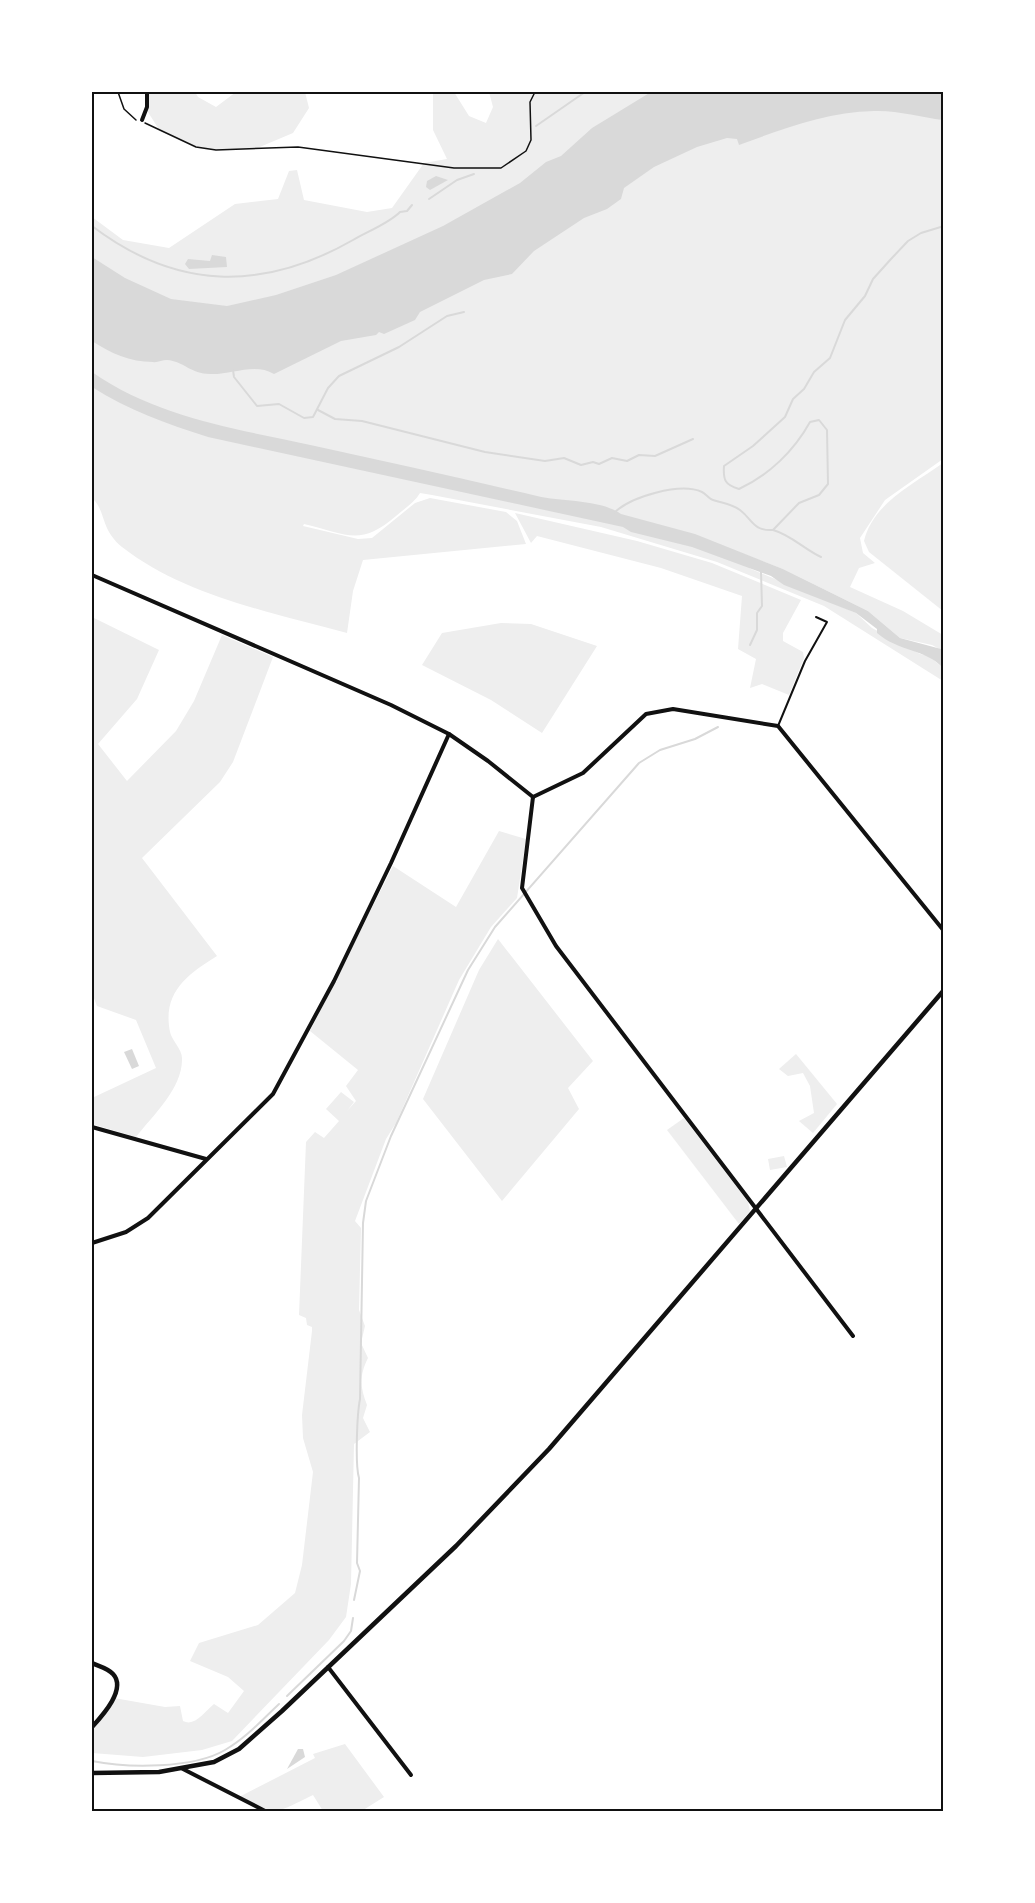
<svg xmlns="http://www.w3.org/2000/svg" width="1035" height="1903" viewBox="0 0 1035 1903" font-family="Poppins,sans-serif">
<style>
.green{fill:#eee}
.water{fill:#d9d9d9}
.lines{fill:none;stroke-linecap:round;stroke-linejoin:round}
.stream{stroke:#d9d9d9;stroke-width:2}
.path{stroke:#111;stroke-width:1.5}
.service{stroke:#111;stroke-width:2}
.minor{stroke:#111;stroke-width:4}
.tertiary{stroke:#111;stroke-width:4.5}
.neatline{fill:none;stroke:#111;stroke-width:2}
</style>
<rect width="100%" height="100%" fill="#fff"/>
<g class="green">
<path d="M145,92h50l3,5 18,10 20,-15h69l4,16 -16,25 -38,16 -39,1 -20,-3 -36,-16 -14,-22z"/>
<path d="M433,92h21l15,24 17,7 7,-16 -4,-15h454v367l-58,41 -25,38 3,15 12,10 -16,5 -9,19 53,24 40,24v16l-11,-6 -32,-7 -32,-27 -85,-42 -60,-23 28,23 105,44 16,15 48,26 9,2 14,12v13l-119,-75 -107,-44 -116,-35 -169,-32 -12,-2c-5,9 -16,16 -24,23 -36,31 -49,18 -92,8l-1,2 55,13 14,-1 43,-35 15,-5 76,14 11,9 9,23 -163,16 -10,31 -6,42c-74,-20 -164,-38 -225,-86 -22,-18 -16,-37 -30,-49v-281l31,23 46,8 66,-44 43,-5 11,-28 8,-1 7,30 63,12 25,-4 32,-45 23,-4 -14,-29z"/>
<path d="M943,463v148l-74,-59 -5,-11c9,-38 50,-57 79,-78z"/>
<path d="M515,513l122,28 75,22 89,37 -18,33v8l20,11 1,6 -15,37 -27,-11 -12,4 6,-29 -18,-10 4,-53 -81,-28 -124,-32 -6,7z"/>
<path d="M92,617l67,33 -22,49 -39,45 29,37 49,-50 18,-30 28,-66 51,22 -40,105 -13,20 -78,76 75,98c-29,18 -55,36 -47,76 2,9 12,17 12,26 1,30 -29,57 -46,79l-44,-13v-26l64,-30 -20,-48 -39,-14 -5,-13z"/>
<path d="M501,623l30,1 66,22 -55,87 -51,-33 -69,-35 20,-32z"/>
<path d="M499,831l27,8 -9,59 -26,29 -32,53 -63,143 -10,16 -31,82 6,7 -2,82 6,16 -4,17 7,15c-9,18 -8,29 -1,47l-4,13 7,14 -16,12 -3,140 -5,33 -17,23 -97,101 -30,9 -59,7 -51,-4v-27l22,-28 51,9 15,-1 3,15c12,6 21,-9 31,-17l14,9 16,-22 -16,-14 -38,-16 9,-18 59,-18 37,-32 7,-28 11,-93 -10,-34 -1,-23 10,-84v-4l-5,-2 -1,-7 -7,-3 7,-173 9,-10 9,6 15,-17 -13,-12 15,-17 13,10 -7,9 9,-10 -10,-15 12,-16 -48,-39 83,-165 63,41z"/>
<path d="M498,939l95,122 -25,27 11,21 -77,92 -79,-102 56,-129z"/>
<path d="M796,1054l41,50 -24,29 -14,-12 15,-8 -4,-27 -7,-13 -15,3 -9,-7z"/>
<path d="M684,1118l64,84 2,9 -11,13 -72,-94z"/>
<path d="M784,1156l3,11 -17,3 -2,-11z"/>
<path d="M345,1744l39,53 -24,15 -37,-1 -10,-16c-37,18 -36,22 -74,2l76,-39 -2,-4z"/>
</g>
<g class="water">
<path d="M651,92h292v28c-22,-3 -47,-10 -69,-9 -48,1 -91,18 -135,34l-2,-6 -10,-1 -30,9 -43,20 -30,21 -3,11 -14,10 -23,9 -50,33 -22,23 -28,6 -64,32 -5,8 -31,14 -5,-2 -3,3 -35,6 -67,33c-19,-12 -43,1 -64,0 -19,0 -27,-13 -43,-14 -5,0 -10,3 -14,2 -23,0 -43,-9 -61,-21v-84l33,21 46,21 56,7 49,-11 60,-20 107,-49 77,-43 26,-21 15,-6 31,-28z"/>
<path d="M436,176l12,4 -18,10 -4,-3 1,-6z"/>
<path d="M212,255l14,2 1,10 -38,2 -4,-5 3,-5 22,2z"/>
<path d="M92,372c66,46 145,57 223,74 74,16 149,33 222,50 25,6 63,3 84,18l74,20 88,35 85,42 32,27 41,11 2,2v17c-17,-19 -44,-16 -66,-35v-4l-21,-16 -72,-28 -13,-9 -79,-29 -61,-15 -8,-5 -415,-90c-41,-13 -80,-27 -116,-50z"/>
<path d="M132,1049l7,17 -7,3 -8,-17z"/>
<path d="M298,1749h5l2,8 -18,12z"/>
</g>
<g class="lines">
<g class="stream">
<path d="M536,126l49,-34"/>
<path d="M429,199l28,-19 17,-6"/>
<path d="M92,226c84,64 170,66 261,14 15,-9 35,-16 47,-28l7,-1 5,-6"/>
<path d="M233,370l1,7 23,29 22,-2 25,14 9,-1 15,-29 11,-12 60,-29 48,-31 17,-4"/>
<path d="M318,410l17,9 27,2 123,31 60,9 19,-3 17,7 12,-3 6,2 13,-6 15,3 12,-6 16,1 38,-17"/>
<path d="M614,513c16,-16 66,-31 88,-21 4,2 7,7 11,8 9,3 19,4 27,10 13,10 13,21 33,20l26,-27 20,-8 9,-11 -1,-54 -8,-10 -9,2c-16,29 -41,53 -71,67 -14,-4 -16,-9 -15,-23l29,-20 32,-29 8,-18 11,-10 10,-17 16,-14 15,-38 20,-24 8,-17 18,-20 17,-18 13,-8 23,-7"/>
<path d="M773,530c18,5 31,19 48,27"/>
<path d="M750,645l7,-15v-17l5,-7 -1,-34"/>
<path d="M354,1600l6,-29 -3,-8 2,-85c-4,-13 -2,-64 1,-79l3,-176 3,-22 25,-65 77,-166 27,-43 144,-164 21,-13 35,-11 23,-12"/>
<path d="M287,1696l57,-55 7,-10 2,-13"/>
<path d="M92,1761c35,7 101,8 133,-11 21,-12 37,-30 54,-46"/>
</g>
<g class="path">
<path d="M118,92l6,17 12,11"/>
<path d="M145,123l51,24 20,3 82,-3 156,21h47l25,-17 5,-11 -1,-38 5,-10"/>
</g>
<path class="service" d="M778,726l27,-65 22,-39 -11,-5"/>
<g class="minor">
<path d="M142,120l5,-13v-15"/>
<path d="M92,575l299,130 58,29 39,27 45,36"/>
<path d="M533,797l-11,91 34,58 297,390"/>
<path d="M533,797l50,-24 63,-59 27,-5 105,17 166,205"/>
<path d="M92,1127l114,32"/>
<path d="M92,1243l34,-11 22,-14 125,-124 61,-113 57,-118 58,-129"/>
<path d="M328,1667l83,108"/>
<path d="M183,1769l84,43"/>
</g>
<g class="tertiary">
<path d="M92,1663c6,3 16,5 21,11 14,15 -11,42 -21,53"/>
<path d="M92,1773l67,-1 55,-10 25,-13 43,-38 174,-165 93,-97 395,-459"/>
</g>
</g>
<rect width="1035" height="1903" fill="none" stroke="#ffffff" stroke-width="186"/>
<rect x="93" y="93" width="849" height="1717" class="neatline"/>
</svg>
